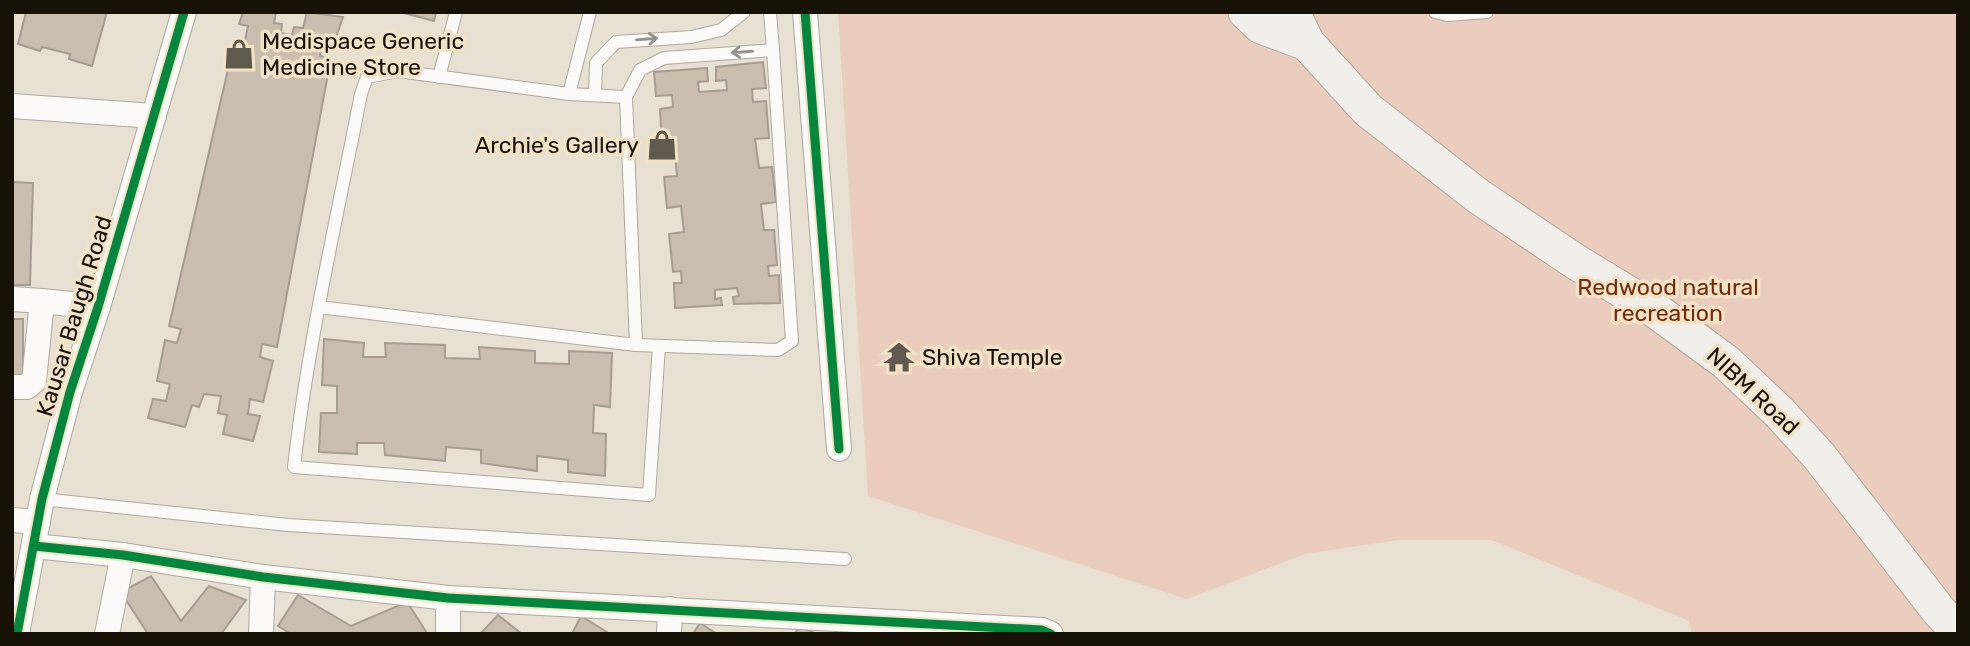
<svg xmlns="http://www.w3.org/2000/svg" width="1970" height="646" viewBox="0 0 1970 646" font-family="Rubik,sans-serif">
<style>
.green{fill:#ebcdbd}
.building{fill:#cbbeaf;stroke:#a59d92;stroke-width:2}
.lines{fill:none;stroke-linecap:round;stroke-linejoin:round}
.service-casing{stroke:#afa89c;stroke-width:14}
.minor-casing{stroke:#afa89c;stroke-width:26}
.secondary-casing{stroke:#afa89c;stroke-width:37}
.service{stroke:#fcfaf8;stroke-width:12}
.minor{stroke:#fcfaf8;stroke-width:24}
.secondary{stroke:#f0efe9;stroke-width:35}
.cycleway-casing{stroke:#f3e3c6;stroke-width:13}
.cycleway{stroke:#00873e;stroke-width:9}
.oneway{stroke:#95918c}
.labels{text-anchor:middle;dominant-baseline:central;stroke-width:7;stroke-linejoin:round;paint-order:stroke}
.poi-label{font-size:23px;fill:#171107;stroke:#f3e3c6;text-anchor:start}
.park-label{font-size:23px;fill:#742b0c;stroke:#f3e3c6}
.street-label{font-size:23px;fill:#171107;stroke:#f3e3c6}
</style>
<rect width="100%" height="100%" fill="#e8e0d0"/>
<path class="green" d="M838,12h1120v622h-266l-3,-13 -197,-81h-94l-93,14 -118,45 -319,-103z"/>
<g class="building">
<path d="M26,12h81l-15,54 -23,-7 1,-5 -28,-7 -2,4 -22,-7z"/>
<path d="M243,12h33l-2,11 8,1 -1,9 11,2 2,-8 9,1 4,-16 36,5 -9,26 -11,-3 -3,16 11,2 -54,289 -15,-3 -2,13 13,4 -10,41 -13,-3 -2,15 12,2 -7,25 -30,-7 4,-19 -9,-2 3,-17 -17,-2 -5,13 -7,-2 -7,22 -37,-9 5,-19 13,2 4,-17 -13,-3 8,-41 12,3 4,-14 -12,-3 66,-287 10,2 3,-15 -9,-2z"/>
<path d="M400,12h36l-2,9z"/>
<path d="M763,62l3,26 -14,1 1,13 13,-1 3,37 -14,1 4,29 13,-1 4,35 -15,2 3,26h10l3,35 -9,1 1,10 10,-1 1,28 -46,1 -1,-7 6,-1 -2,-8 -22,2v9l6,-1 1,7 -47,3 -1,-25h8l-1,-12 -8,1 -4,-38 15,-2 -3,-26 -14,2 -3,-31 13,-1 -3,-32 -12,1 -2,-36 13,-2 -1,-12 -16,1 -2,-24 53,-4 1,13 -10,1 1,10 28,-2 -1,-10 -10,1v-14z"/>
<path d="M12,182l21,1 -3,102h-18z"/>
<path d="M12,319h11v57l-11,-1z"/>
<path d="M324,339l40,4 -1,14h23l-1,-14 60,2v13l35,1 -1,-12 56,4v12l34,1v-13l43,2 -2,54 -16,-2 -1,28 13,1 -1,42 -37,-4v-12l-31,-4v15l-56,-8v-13l-35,-3 -1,14 -60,-6 -1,-12h-27v11l-38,-2 2,-39h16v-27l-15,-1z"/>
<path d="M151,576l30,45 28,-35 37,14 -25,34h-73l-27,-42z"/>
<path d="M298,595l53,31 56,-24 20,31 -136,1 -13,-8z"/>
<path d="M498,615l24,19h-42z"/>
<path d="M581,616l29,18h-38z"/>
<path d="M700,623l17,11h-24z"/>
<path d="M801,626l15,8h-22z"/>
</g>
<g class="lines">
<g class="service-casing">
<g id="service">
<path d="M1435,12l12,3 40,-3"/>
<path d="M439,77l17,-65"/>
<path d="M569,94l21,-82"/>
<path d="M595,95l1,-32 20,-21 75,-5 30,-7 23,-18"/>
<path d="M626,97l14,-27 24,-12 109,-8 -3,-38"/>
<path d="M319,307l317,38 -10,-248 -57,-3 -171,-23 -31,6 -6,17c-24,124 -53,247 -67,373l355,28 10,-149"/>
<path d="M636,345l142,5 14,-9 -19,-291"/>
<path d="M42,499l246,26 557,34"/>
</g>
</g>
<g class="minor-casing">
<g id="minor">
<path d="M805,12l34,437"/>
<path d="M12,106l142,10"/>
<path d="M12,299l30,2"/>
<path d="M12,387h15l7,-6 8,-80 56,6"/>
<path d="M12,520l26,2"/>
<path d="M34,546l89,9 140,22 185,21 594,32 9,4"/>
<path d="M448,598v36"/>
<path d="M17,634l25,-135 28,-107 28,-85 86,-295"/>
<path d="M107,634l16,-79"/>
<path d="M261,634l2,-57"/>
<path d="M669,634l1,-25"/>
</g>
</g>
<g class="secondary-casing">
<g id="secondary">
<path d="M1246,12l15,14 46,17"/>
<path d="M1292,12l15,31 61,67 110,86 98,66 79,48 71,52 53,50 40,44 120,155 19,20"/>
</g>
</g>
<use href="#service" class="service"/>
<use href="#minor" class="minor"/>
<use href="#secondary" class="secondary"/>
<g class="cycleway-casing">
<g id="cycleway">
<path d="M805,12l34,437"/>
<path d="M34,546l89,9 140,22 185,21 594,32 9,4"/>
<path d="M17,634l25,-135 28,-107 28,-85 86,-295"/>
</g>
</g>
<use href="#cycleway" class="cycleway"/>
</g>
<defs><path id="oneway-shaft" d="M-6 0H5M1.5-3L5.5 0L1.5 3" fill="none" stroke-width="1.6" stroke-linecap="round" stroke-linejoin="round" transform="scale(1.75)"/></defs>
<g class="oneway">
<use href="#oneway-shaft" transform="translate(647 39) rotate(-5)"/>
<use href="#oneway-shaft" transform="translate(742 52) rotate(176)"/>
</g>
<defs>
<g id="shop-bare" transform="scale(2.415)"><path d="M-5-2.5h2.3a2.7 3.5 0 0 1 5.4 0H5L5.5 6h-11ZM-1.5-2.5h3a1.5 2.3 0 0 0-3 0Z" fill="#60594d" stroke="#f3e3c6" stroke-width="2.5" paint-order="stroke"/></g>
<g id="temple-bare" transform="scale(2.415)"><path d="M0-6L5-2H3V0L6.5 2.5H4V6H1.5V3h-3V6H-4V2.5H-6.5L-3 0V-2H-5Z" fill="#60594d" stroke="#f3e3c6" stroke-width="2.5" paint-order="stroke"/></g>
</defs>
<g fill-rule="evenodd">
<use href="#shop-bare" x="239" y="54"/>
<use href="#shop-bare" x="662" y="145"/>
<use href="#temple-bare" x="899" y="357"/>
</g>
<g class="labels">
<g class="poi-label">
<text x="262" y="41">Medispace Generic<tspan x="262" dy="26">Medicine Store</tspan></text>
<text x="639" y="145" text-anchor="end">Archie's Gallery</text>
<text x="922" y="357">Shiva Temple</text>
</g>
<g class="park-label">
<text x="1668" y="287">Redwood natural<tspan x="1668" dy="26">recreation</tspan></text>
</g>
<g class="street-label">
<text transform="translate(74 316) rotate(-73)">Kausar Baugh Road</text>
<text transform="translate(1753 391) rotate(43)">NIBM Road</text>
</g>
</g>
<rect width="1970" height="646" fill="none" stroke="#171107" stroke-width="28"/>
</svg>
